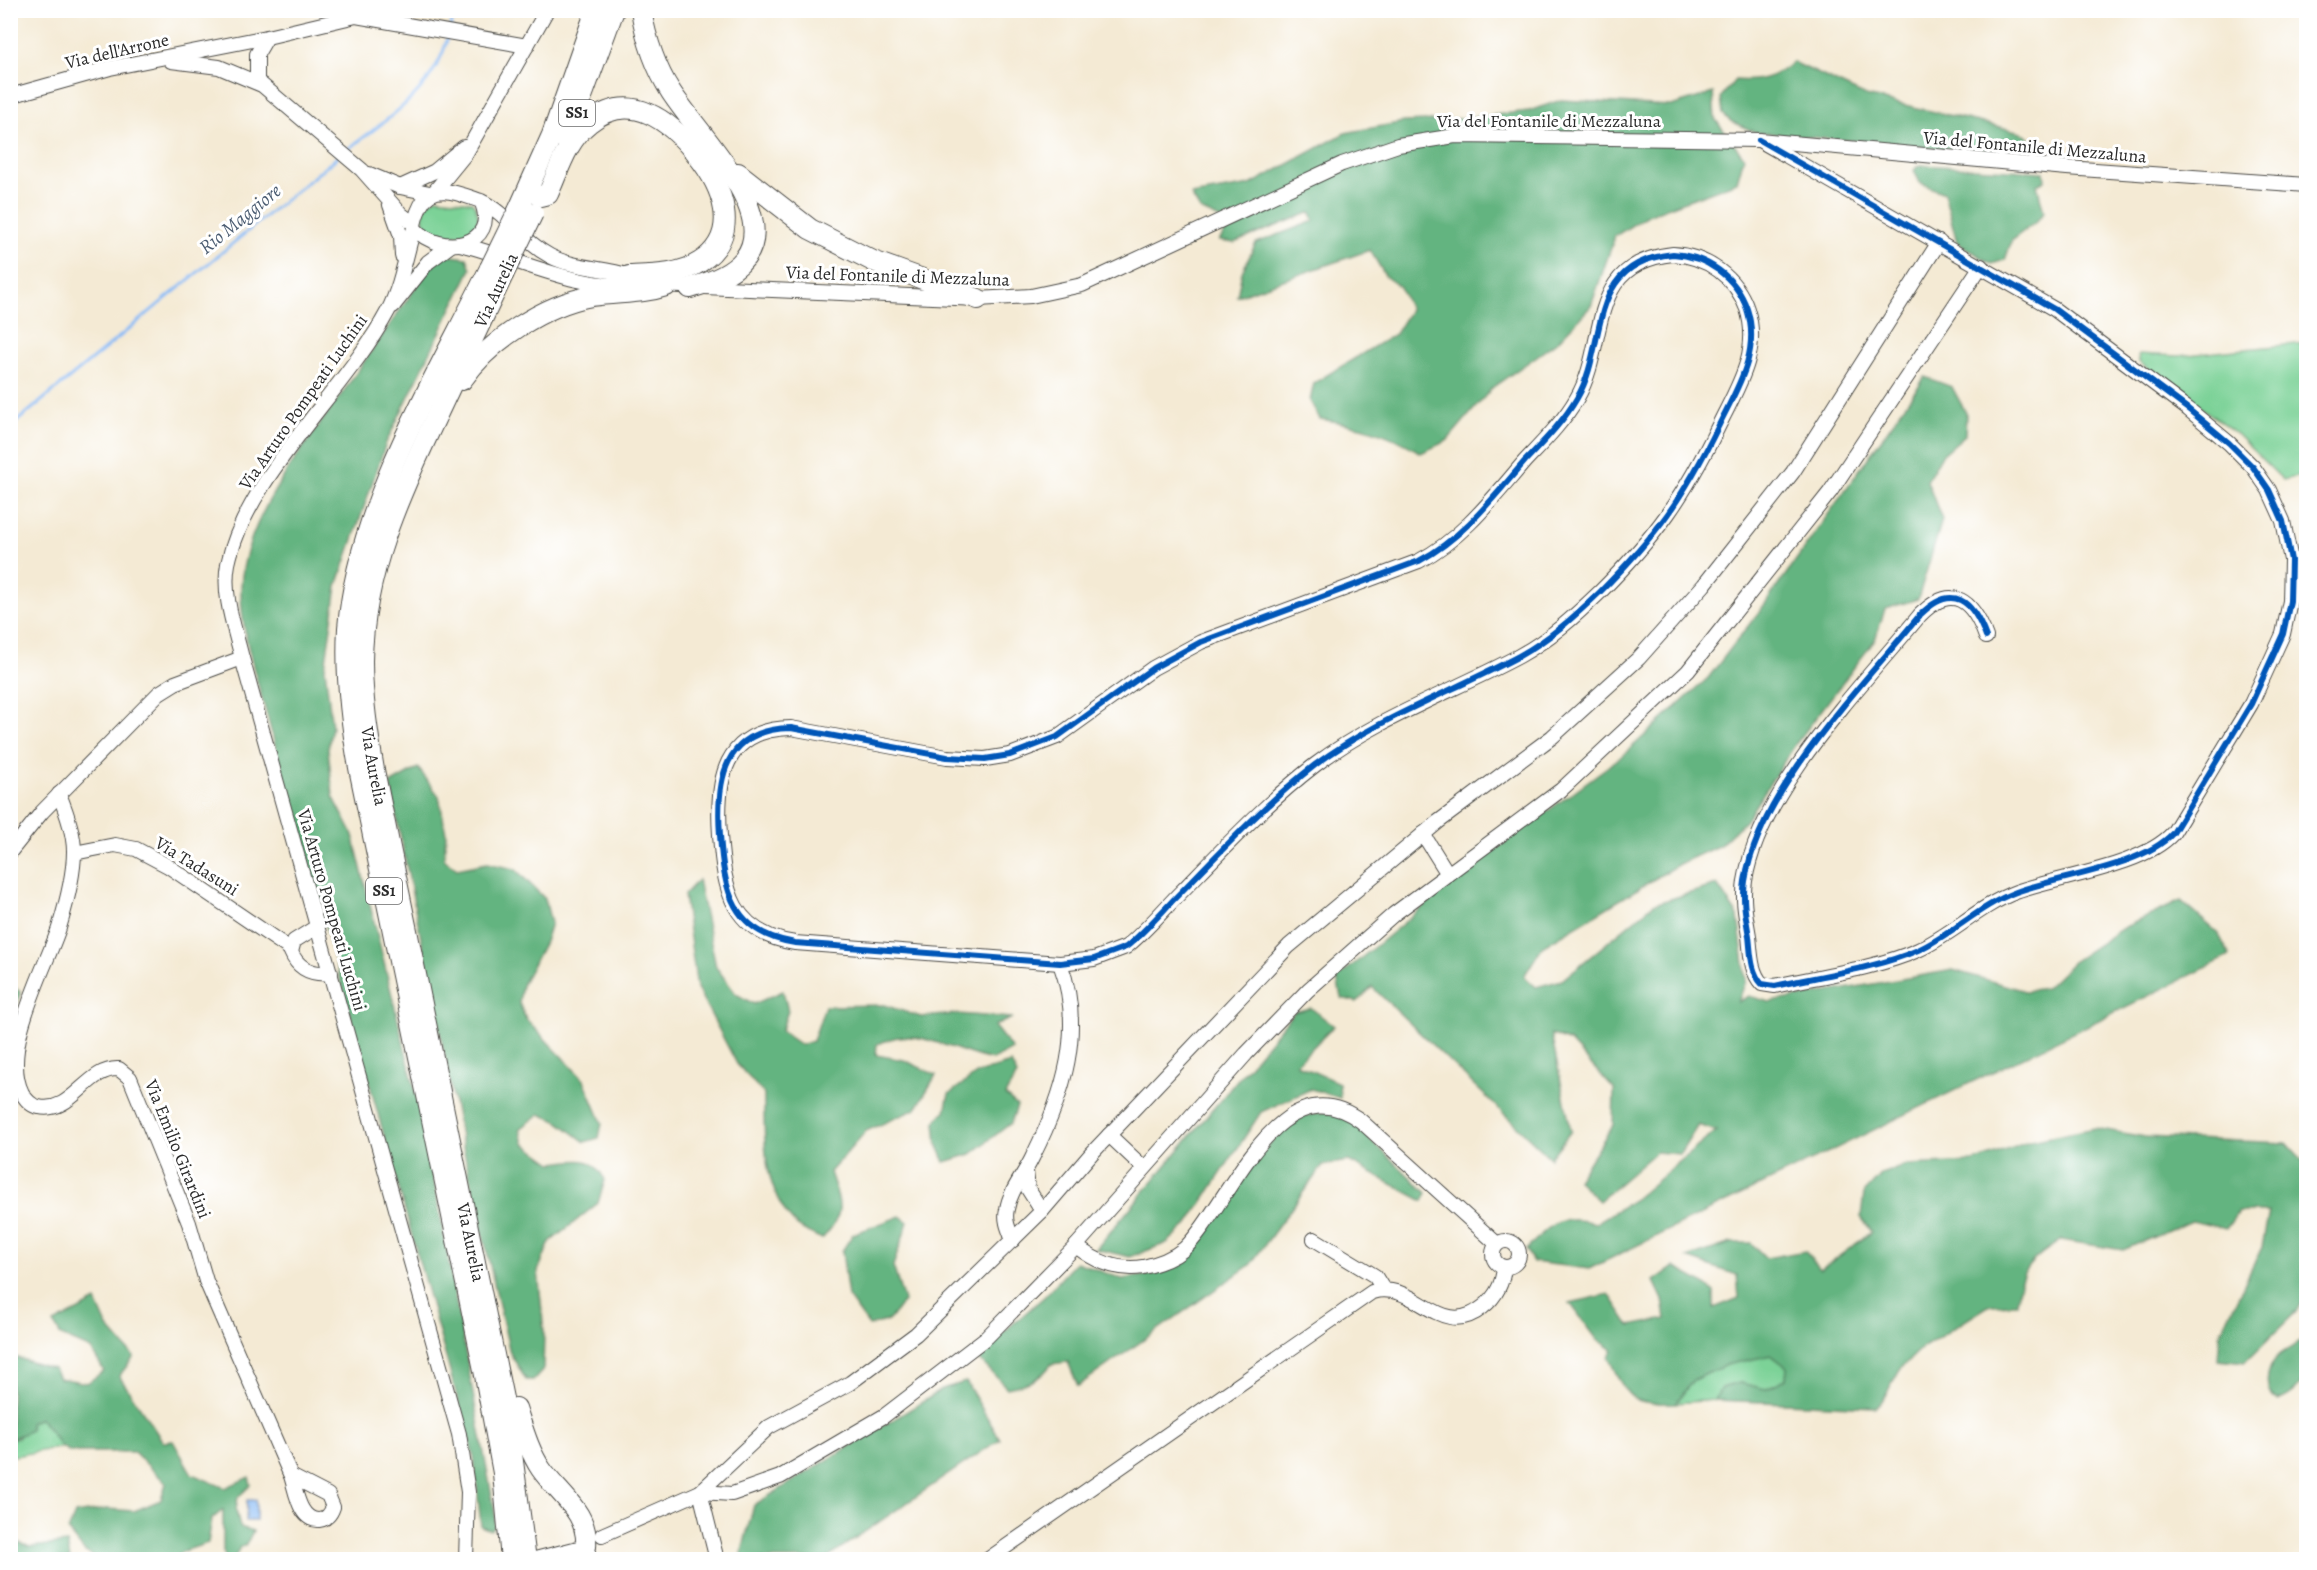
<svg xmlns="http://www.w3.org/2000/svg" width="2317" height="1570" viewBox="0 0 2317 1570" font-family="Alegreya,serif">
<style>
.green{fill:#7bd297;stroke:#537e61;stroke-width:1.5}
.forest{fill:#64b480;stroke:#487056;stroke-width:1.5}
.water{fill:#89bbf6;stroke:#5a7390;stroke-width:1.5}
.lines{fill:none;stroke-linecap:round;stroke-linejoin:round}
.stream{stroke:#89bbf6;stroke-width:3}
.minor-casing{stroke:#494844;stroke-width:16}
.highway-casing{stroke:#494844;stroke-width:22}
.minor{stroke:#fff;stroke-width:14}
.highway{stroke:#fff;stroke-width:20}
.highway-bridge-casing{stroke:#494844;stroke-width:22;stroke-linecap:butt}
.highway-bridge{stroke:#fff;stroke-width:20}
.cycleway-casing{stroke:#fff;stroke-width:10}
.cycleway{stroke:#0057b8;stroke-width:6}
.labels{text-anchor:middle;dominant-baseline:central;stroke-width:6;stroke-linejoin:round;paint-order:stroke}
.shield{fill:#fff;stroke:#6b6b6b;stroke-width:1.5}
.shield-label{font-size:16px;font-weight:bold;fill:#2b2b2b}
.street-label{font-size:18px;fill:#2b2b2b;stroke:#fff}
.water-label{font-size:20px;font-style:italic;fill:#4c5d72;stroke:#fff}
</style>
<rect width="100%" height="100%" fill="#fff"/>
<filter id="ink" filterUnits="userSpaceOnUse"><feTurbulence type="fractalNoise" baseFrequency=".0167" numOctaves="2"/><feDisplacementMap in="SourceGraphic" scale="12" xChannelSelector="R" yChannelSelector="G"/><feConvolveMatrix kernelMatrix="1 2 1 2 8 2 1 2 1" color-interpolation-filters="sRGB"/></filter>
<filter id="wash" filterUnits="userSpaceOnUse"><feTurbulence type="fractalNoise" baseFrequency=".008" numOctaves="4" result="noise"/><feDisplacementMap in="SourceGraphic" scale="24" xChannelSelector="R" yChannelSelector="G"/><feGaussianBlur stdDeviation="1.35" result="paint"/><feColorMatrix in="noise" values="0 0 0 0 0 0 0 0 0 0 0 0 0 0 0 0 0 1.4 0 .05"/><feComposite in="paint" operator="in"/></filter>
<g filter="url(#wash)">
<rect width="100%" height="100%" fill="#f4ead4"/>
<g class="green">
<path d="M436,198l36,4c6,8 8,15 4,25 -19,17 -67,9 -49,-23z"/>
<path d="M2306,343v132l-23,5 -50,-49 -94,-69 -1,-8 40,2z"/>
<path d="M1771,1355l16,12 -1,12 -21,10 -25,-6 -19,5 -6,12 -39,3 17,-23 33,-15z"/>
<path d="M40,1418l22,29 -47,9 -4,-2v-15l7,-1 12,-15z"/>
</g>
<g class="forest">
<path d="M1793,62l73,34 155,36 13,10 -2,15 -277,-25 -23,-10 -9,-8 -2,-17 14,-17c23,2 40,-2 58,-18z"/>
<path d="M1713,93l2,26 29,38 -7,25 -89,33 -33,21 -24,70 -33,35 -66,47 -45,53 -26,12c-33,-21 -63,-28 -101,-34l-10,-18 4,-18 81,-49 15,-24 -10,-23 -14,-10 -16,-27 -133,46 5,-24 14,-29 58,-22 -3,-9 -77,31 -15,-2 12,-17 -31,-14 -9,-15 59,-10 95,-52 59,-11 45,-2 80,-9 32,-11 110,6z"/>
<path d="M1920,165l124,7 1,9 -8,4 7,27 -7,9 -25,19 -7,20 -13,4 -35,-22 -13,-49 -24,-10 -6,-13z"/>
<path d="M445,255l22,3 4,11 -85,174 -49,143 -12,82 7,59 -4,22 5,47 20,39 71,292 71,386 -1,14 -4,3 -9,-4 -7,-68 -204,-731c-11,-42 -30,-95 -29,-138 1,-69 64,-143 102,-197 28,-41 57,-82 86,-124z"/>
<path d="M1925,377l27,10 14,26 -1,22 -23,20 -15,26 15,39 -24,79 -33,10 -10,31 -80,105 -49,75 -26,25 -41,19 -137,83 -18,29 12,11 26,-7 92,-76 63,-19 21,31 8,65 -8,21 11,-6 21,6 183,-32 72,21 21,-3 29,-28 48,-32 58,-27 37,32 12,23 -641,313 -56,-7 -7,-12c25,-26 32,-36 70,-27l39,-24 81,-68 -18,-6 -18,29 -24,-2 -57,49 -22,-21 36,-55 1,-36 -44,-47 -19,-8 20,97 -21,27 -178,-171 -15,15 -16,-4 -4,-20 127,-105 158,-117 86,-78 57,-74z"/>
<path d="M418,768l21,28 7,37 -2,26 13,10 30,-6 28,6 30,30 6,24 -6,19 -23,43 -3,18 7,16 58,61 18,43 -3,15 -14,4 -28,-21 -17,-7 -20,15 4,14 28,20c26,-2 39,-10 53,17l-7,23 -48,39 -12,29 6,62 -1,37 -9,10h-8l-16,-27 -46,-201 -74,-368z"/>
<path d="M698,880l18,87 20,27 18,10 29,-13 5,20 -7,20 20,14 12,-4 12,-35 59,-1 37,12 36,-3 55,4 -18,8 18,23 -19,11c-30,-5 -61,-25 -93,-23 -7,0 -16,5 -23,7l-1,11 28,5 32,15 -20,34 -50,22 -36,41c10,32 17,40 -8,67 -8,-4 -21,-9 -28,-16 -32,-35 -30,-85 -30,-129l-27,-30 -40,-76 -13,-93z"/>
<path d="M11,984l9,8 -9,42z"/>
<path d="M1311,1008l23,18 -38,38 43,19 1,15 -29,-9 -50,23 -73,112 -21,19 -37,14 -34,-8 198,-237z"/>
<path d="M1011,1063l6,12 -12,20 12,11 -6,17 -40,31 -26,8 -8,-18 -2,-22 10,-11 4,-17 29,-21z"/>
<path d="M1325,1112l22,6 80,75 -4,8 -74,-40 -26,4 -73,100 -172,121 -10,-24 -17,2c-11,17 -25,20 -44,24l-31,-32 69,-60 31,-34 46,17 33,-5 22,-10 19,-19 57,-83 36,-39 13,-7z"/>
<path d="M2095,1128l50,9 142,6 19,21v129l-10,19 -51,50 -27,-3 2,-25 42,-87 7,-35h-31l-12,17 -34,-8 -69,29 -62,-10c-28,19 -43,28 -44,64l-27,1 -68,43 -22,21 -18,32 -6,6 -161,-7 6,-12 19,-5 25,6 21,-10 1,-12 -16,-12 -45,10 -33,15 -17,23c-49,2 -47,-4 -68,-46l5,-7 -17,-12 -26,-35 39,-9 21,32 36,-7 -3,-19 -9,-19 20,-14 31,17 9,8v16l25,-10 -2,-23 -50,-17 44,-15h20l15,15 39,-7 15,19 52,-38 -11,-15 3,-24 18,-19 25,-9 66,-3 58,-21z"/>
<path d="M900,1216l8,6 -15,44 11,35 -15,19 -20,6 -21,-29 -6,-46 11,-17z"/>
<path d="M96,1301l11,25 27,31 -15,19 44,66 10,-1 19,33 33,14 24,-11 2,8 -13,12 -2,13 4,17 13,4 -7,14 -6,2 -6,12h-8l-3,-8v-41l-11,9 -4,24 -27,9 -6,7 -14,-3 -6,4 -56,-1 -14,-7 -17,-21 7,-17 32,-5 27,2 27,-11 5,-17 -32,-31h-64l-8,-5 -22,-29 -10,5 1,7 -20,9v-83l43,13 5,9 28,5 17,-12 -13,-22 -30,-13 -7,-13z"/>
<path d="M2306,1339c1,30 4,49 -28,62 -16,-9 -12,-31 -1,-44 7,-7 21,-13 29,-18z"/>
<path d="M966,1382l34,57 -175,120h-82l-1,-8 12,-46 191,-117z"/>
<path d="M12,1540l18,7 37,-4 3,16h-59z"/>
</g>
<path class="water" d="M247,1500h9v21h-10z"/>
<g class="lines">
<g class="stream">
<path d="M450,30l5,-20"/>
<path d="M345,151c42,-31 91,-62 103,-115"/>
<path d="M10,427l330,-272"/>
</g>
</g>
</g>
<g filter="url(#ink)">
<g class="lines">
<g class="minor-casing">
<g id="minor">
<path d="M171,61l48,6 43,18 100,85 39,44 13,10"/>
<path d="M257,81v-27l10,-17"/>
<path d="M10,96l100,-28 157,-31 89,-21 171,30"/>
<path d="M1759,140l295,169 134,100 41,34 24,24 16,23 14,31 8,39 -1,41 -7,33 -32,70 -78,129c-31,34 -113,43 -157,59 -37,14 -63,42 -98,58 -40,18 -99,26 -143,36l-13,-2c-12,-13 -11,-32 -13,-48 -3,-18 -7,-36 -4,-55 14,-91 117,-195 175,-266 33,-33 53,-14 66,22"/>
<path d="M369,174l31,13 30,6"/>
<path d="M400,187l35,-16 29,-24"/>
<path d="M435,191l31,-38 81,-143"/>
<path d="M481,201c20,45 -41,57 -67,27 0,-8 3,-15 7,-23 12,-24 39,-11 60,-4 27,13 42,41 69,55 27,14 59,10 85,23"/>
<path d="M390,205l11,31 1,20"/>
<path d="M414,228c-8,27 -13,58 -26,83 -42,79 -142,166 -160,253 -6,31 7,65 14,94l217,776 9,58 -2,68"/>
<path d="M459,244c53,12 122,48 176,40"/>
<path d="M1673,254c34,2 63,23 74,55 14,43 -10,79 -28,116 -35,72 -63,111 -119,167 -25,24 -50,47 -81,64 -67,36 -142,62 -204,109 -48,37 -92,84 -134,127 -18,18 -35,39 -55,55l-32,12 -34,4 -265,-20c-63,-10 -71,-52 -75,-108 -4,-54 3,-106 71,-107l156,29 38,2 25,-4 47,-18 96,-69 48,-26 218,-81c44,-23 74,-63 106,-100 18,-19 39,-40 52,-63 32,-54 7,-135 96,-144z"/>
<path d="M660,285l318,14 53,-3 51,-11 260,-121 56,-19 57,-9 304,4 308,28 239,17"/>
<path d="M393,306l35,-44 23,-17"/>
<path d="M59,794c7,17 15,38 15,57 0,24 -8,54 -15,77 -15,44 -59,121 -37,165 4,7 9,13 17,14 34,7 48,-40 80,-38l11,9 59,145 17,58 85,195c5,14 8,45 28,44 8,-1 12,-7 14,-13l-5,-12 -37,-19"/>
<path d="M1423,834l25,40"/>
<path d="M10,852l32,-40 117,-119 16,-10 67,-25"/>
<path d="M74,853l41,-8 21,4 32,17 122,83"/>
<path d="M318,926l-24,15 -3,11c7,17 21,23 40,21"/>
<path d="M1109,1135l35,33"/>
<path d="M1026,1171l2,18 14,22"/>
<path d="M1314,1239l61,37 8,13"/>
<path d="M1013,1240c-4,-10 -9,-20 -6,-31 3,-19 18,-35 26,-53 31,-62 52,-126 27,-193"/>
<circle cx="1506" cy="1254" r="13"/>
<path d="M1076,1246c20,16 41,25 67,21 15,-3 29,-8 41,-18 45,-42 94,-189 177,-128l136,123"/>
<path d="M602,1535l98,-43 32,2 48,-17 104,-61 103,-79 89,-91 170,-192 62,-64 86,-76 167,-124 127,-119 142,-179 151,-226"/>
<path d="M531,1560l51,-13h4l-3,13"/>
<path d="M717,1560l-17,-68 69,-65 81,-44 66,-49 126,-123 50,-58 197,-207 149,-124 114,-85 87,-79 65,-73 89,-113 146,-230"/>
<path d="M987,1560l385,-268c44,-13 68,50 111,15 13,-10 20,-25 21,-40"/>
</g>
</g>
<g class="highway-casing">
<g id="highway">
<path d="M641,10c5,29 14,57 30,82 40,61 153,161 19,196"/>
<path d="M566,140l48,-130"/>
<path d="M738,173l72,56 63,32 105,38"/>
<path d="M540,196l8,-2c11,-24 19,-54 41,-71 42,-34 81,-2 108,32 25,31 46,79 3,107 -20,13 -47,13 -71,14"/>
<path d="M518,211l34,-76 44,-125"/>
<path d="M490,268c-54,110 -132,236 -142,360 -3,49 3,97 12,145l124,597 19,103 8,87"/>
<path id="s1" d="M503,275c-22,46 -44,93 -66,140 -37,78 -74,158 -75,246 0,37 6,73 12,109l134,653 18,137"/>
<path d="M462,380c28,-40 82,-75 130,-84 25,-4 50,-2 74,-10"/>
<path d="M516,1408c7,21 13,43 25,61 18,26 48,43 45,78"/>
</g>
</g>
<use href="#minor" class="minor"/>
<use href="#highway" class="highway"/>
<g class="highway-bridge-casing">
<g id="highway-bridge">
<path d="M490,268l28,-57"/>
<path d="M503,275l30,-62"/>
</g>
</g>
<use href="#highway-bridge" class="highway-bridge"/>
<g class="cycleway-casing">
<g id="cycleway">
<path d="M1759,140l295,169 134,100 41,34 24,24 16,23 14,31 8,39 -1,41 -7,33 -32,70 -78,129c-31,34 -113,43 -157,59 -37,14 -63,42 -98,58 -40,18 -99,26 -143,36l-13,-2c-12,-13 -11,-32 -13,-48 -3,-18 -7,-36 -4,-55 14,-91 117,-195 175,-266 33,-33 53,-14 66,22"/>
<path d="M1673,254c34,2 63,23 74,55 14,43 -10,79 -28,116 -35,72 -63,111 -119,167 -25,24 -50,47 -81,64 -67,36 -142,62 -204,109 -48,37 -92,84 -134,127 -18,18 -35,39 -55,55l-32,12 -34,4 -265,-20c-63,-10 -71,-52 -75,-108 -4,-54 3,-106 71,-107l156,29 38,2 25,-4 47,-18 96,-69 48,-26 218,-81c44,-23 74,-63 106,-100 18,-19 39,-40 52,-63 32,-54 7,-135 96,-144z"/>
</g>
</g>
<use href="#cycleway" class="cycleway"/>
</g>
</g>
<g class="labels">
<g class="shield">
<rect x="559" y="100" width="36" height="26" rx="4.5"/>
<rect x="366" y="878" width="36" height="26" rx="4.5"/>
</g>
<g class="shield-label">
<text x="577" y="113">SS1</text>
<text x="384" y="891">SS1</text>
</g>
<g class="street-label">
<text transform="translate(117 51) rotate(-13)">Via dell'Arrone</text>
<text x="1549" y="121">Via del Fontanile di Mezzaluna</text>
<text transform="translate(2035 147) rotate(5)">Via del Fontanile di Mezzaluna</text>
<text transform="translate(898 276) rotate(2)">Via del Fontanile di Mezzaluna</text>
<text transform="translate(496 290) rotate(-65)">Via Aurelia</text>
<text transform="translate(303 402) rotate(-55)">Via Arturo Pompeati Luchini</text>
<text stroke="none"><textPath href="#s1" startOffset="520">Via Aurelia</textPath></text>
<text transform="translate(197 866) rotate(32)">Via Tadasuni</text>
<text transform="translate(332 910) rotate(74)">Via Arturo Pompeati Luchini</text>
<text transform="translate(178 1149) rotate(68)">Via Emilio Girardini</text>
<text stroke="none"><textPath href="#s1" startOffset="1006">Via Aurelia</textPath></text>
</g>
<g class="water-label">
<text transform="translate(240 219) rotate(-39)">Rio Maggiore</text>
</g>
</g>
<rect width="2317" height="1570" fill="none" stroke="#fff" stroke-width="36"/>
</svg>
